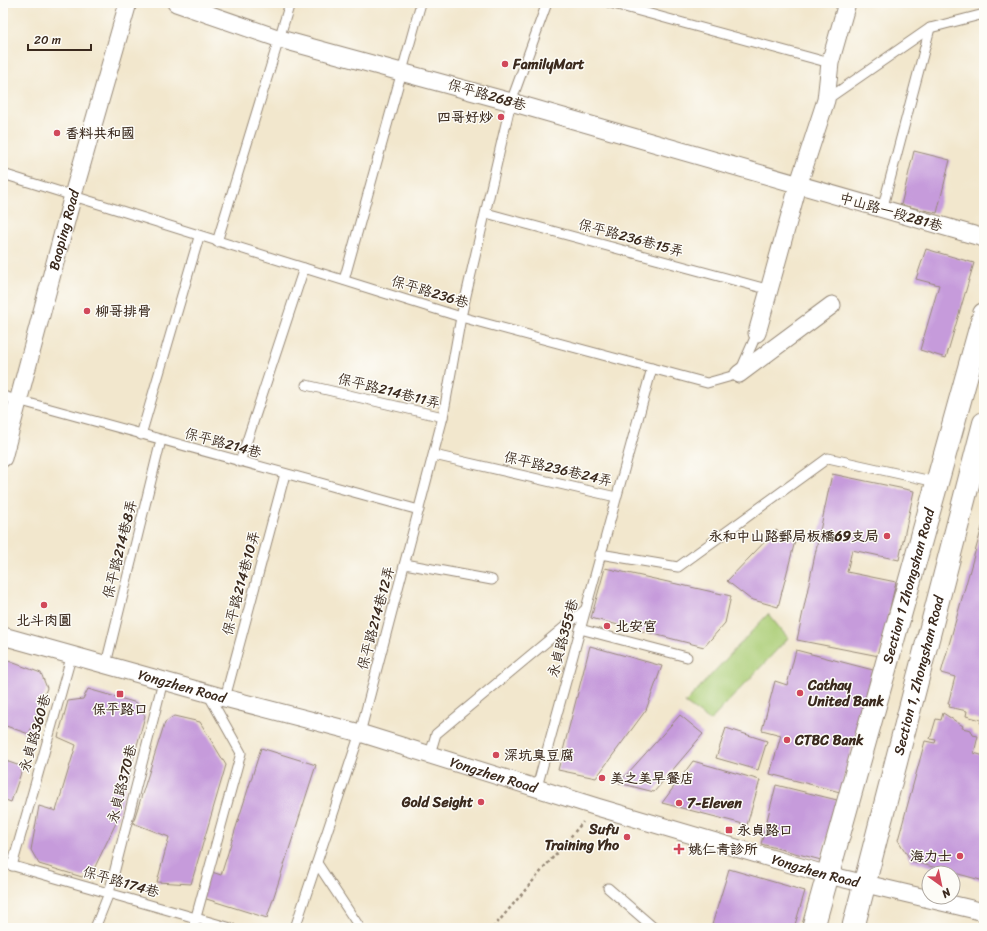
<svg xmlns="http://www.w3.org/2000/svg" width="987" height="931" viewBox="0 0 987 931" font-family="Sriracha,'LXGW WenKai TC',sans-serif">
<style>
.green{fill:#acce77;stroke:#747c4a}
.building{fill:#c69bdb}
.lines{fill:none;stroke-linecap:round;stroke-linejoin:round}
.service-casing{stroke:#968876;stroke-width:11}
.minor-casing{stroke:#968876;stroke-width:19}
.tertiary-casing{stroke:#968876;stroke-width:24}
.path{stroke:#968876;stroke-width:2.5;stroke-dasharray:3 3;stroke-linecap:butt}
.service{stroke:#fff;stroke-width:9}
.minor{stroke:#fff;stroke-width:17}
.tertiary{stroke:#fff;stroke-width:22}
.poi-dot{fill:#d1495b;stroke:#fdfcf7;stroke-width:1.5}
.labels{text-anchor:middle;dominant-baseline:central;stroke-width:3;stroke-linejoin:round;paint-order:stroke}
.poi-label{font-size:14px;font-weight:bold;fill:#3b2a1e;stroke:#fdfcf7;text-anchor:start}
.street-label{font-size:14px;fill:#3b2a1e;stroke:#fdfcf7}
</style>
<rect width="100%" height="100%" fill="#fdfcf7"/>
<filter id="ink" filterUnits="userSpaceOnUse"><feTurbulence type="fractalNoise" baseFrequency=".025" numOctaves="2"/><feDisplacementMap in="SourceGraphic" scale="8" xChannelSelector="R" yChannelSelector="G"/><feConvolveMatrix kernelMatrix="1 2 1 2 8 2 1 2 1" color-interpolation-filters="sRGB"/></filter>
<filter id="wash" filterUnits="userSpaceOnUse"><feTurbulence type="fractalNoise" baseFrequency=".012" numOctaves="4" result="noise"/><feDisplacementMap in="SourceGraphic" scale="16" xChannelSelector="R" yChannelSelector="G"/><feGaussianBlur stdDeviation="0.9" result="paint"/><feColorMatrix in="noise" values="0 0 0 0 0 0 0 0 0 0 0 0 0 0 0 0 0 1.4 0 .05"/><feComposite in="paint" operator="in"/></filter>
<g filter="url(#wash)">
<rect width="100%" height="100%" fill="#f2e7cd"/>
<path class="green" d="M768,614l20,24 -78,83 -25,-18z"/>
<g id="blocks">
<g class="building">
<path d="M914,151l36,9 -13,53 -36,-8z"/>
<path d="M926,249l48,14 -28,95 -26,-8 19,-65 -23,-6z"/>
<path d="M832,474l82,17 -15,69 -47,-10 -5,22 49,10 -17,74 -82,-16z"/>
<path d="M984,520v204l-4,-1 1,-3 -15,-4 1,-5 -18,-4 1,-3h-2l7,-27 -14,-4z"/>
<path d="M776,530l19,11 -17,66 -28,-8 -23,-18z"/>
<path d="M605,568l126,28 -6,27 -21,24 -113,-29z"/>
<path d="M590,646l72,20 -16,44 -50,68 -38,-8z"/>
<path d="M796,650l77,20 -33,122 -70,-18 11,-39 -19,-5 13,-49 12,4z"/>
<path d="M3,659l38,14 6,15 -18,46 -26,-9z"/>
<path d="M88,689l49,14 8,13 -29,107 -22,46 -12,8 -43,-13 -8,-14 8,-44 17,5 20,-66 -18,-8 10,-36 15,-2z"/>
<path d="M943,713l20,13 -1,2 9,2 2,5 5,1 -4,17 10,3v125l-73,-20 -13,-21 27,-99 10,2 1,-3 -6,-1 6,-20 5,1z"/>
<path d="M680,715l23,19 -49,58 -35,-9z"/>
<path d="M174,716l26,6 26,43 -35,119 -34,-2 12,-45 -36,-14 32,-101z"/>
<path d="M726,728l41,13 -9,29 -42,-12z"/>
<path d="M261,748l55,17 -49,153 -67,-21 9,-26 12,4z"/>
<path d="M3,760l20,7 -12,35 -8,-3z"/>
<path d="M693,761l67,19 -13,45 -85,-22z"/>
<path d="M776,785l61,15 -16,60 -60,-16z"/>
<path d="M729,869l76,22 -11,37h-83z"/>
</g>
</g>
</g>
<g filter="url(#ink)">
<use href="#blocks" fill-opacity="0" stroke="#968876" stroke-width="1"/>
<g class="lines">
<g class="service-casing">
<g id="service">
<path d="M610,3l220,60"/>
<path d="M826,100l104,-72 54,-14"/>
<path d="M3,174l458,143 246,66 32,-9 18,-41"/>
<path d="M882,210l48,-182"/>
<path d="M486,213l284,77"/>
<path d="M217,242l73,-239"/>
<path d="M344,280l77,-277"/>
<path d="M306,385l137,32"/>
<path d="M3,396l416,114"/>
<path d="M141,435l58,-198"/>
<path d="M434,455l182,42"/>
<path d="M240,462l64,-194"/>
<path d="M600,554l78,13 150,-109 108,24"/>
<path d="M405,564l87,16"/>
<path d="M580,629l107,28"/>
<path d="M106,664l55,-224"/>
<path d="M225,698l60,-224"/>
<path d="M430,754l6,-20 150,-125"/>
<path d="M537,787l115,-419"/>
<path d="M3,863l228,65"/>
<path d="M317,863l43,65"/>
<path d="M12,866l60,-212"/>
<path d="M608,888l46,40"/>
<path d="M95,928l14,-35 54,-212"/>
<path d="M193,928l48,-175 -33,-59"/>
<path d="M295,928l65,-195 83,-316 18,-100 50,-215 36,-99"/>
</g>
</g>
<g class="minor-casing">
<g id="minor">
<path d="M176,3l104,36 231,63 473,136"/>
<path d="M757,333l41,-147 28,-86 4,-37 17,-60"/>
<path d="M739,374l93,-69"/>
<path id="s1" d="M3,458l70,-263 55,-192"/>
<path id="s2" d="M3,636l222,62 135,35 237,74 231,68 156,37"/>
</g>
</g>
<g class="tertiary-casing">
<g id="tertiary">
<path id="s3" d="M813,928l171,-614"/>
<path id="s4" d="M853,928l131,-505"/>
</g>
</g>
<path class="path" d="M493,928l90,-106"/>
<use href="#service" class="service"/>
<use href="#minor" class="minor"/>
<use href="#tertiary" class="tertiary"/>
</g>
</g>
<g class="poi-dot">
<circle cx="505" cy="64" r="4"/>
<circle cx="501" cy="117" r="4"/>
<circle cx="57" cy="133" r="4"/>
<circle cx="87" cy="311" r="4"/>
<circle cx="887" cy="536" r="4"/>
<circle cx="44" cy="605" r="4"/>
<circle cx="607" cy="626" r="4"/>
<circle cx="800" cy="693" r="4"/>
<rect x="116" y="690" width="8" height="8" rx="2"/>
<circle cx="787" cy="740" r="4"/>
<circle cx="496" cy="755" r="4"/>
<circle cx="602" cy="778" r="4"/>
<circle cx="481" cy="802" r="4"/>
<circle cx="679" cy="803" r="4"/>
<rect x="725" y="826" width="8" height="8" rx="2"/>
<circle cx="627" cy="837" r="4"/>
<path d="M677 843h4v4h4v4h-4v4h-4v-4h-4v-4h4z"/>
<circle cx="960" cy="856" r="4"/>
</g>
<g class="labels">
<g class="poi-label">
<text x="513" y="64">FamilyMart</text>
<text x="493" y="117" text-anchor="end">四哥好炒</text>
<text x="65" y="133">香料共和國</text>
<text x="95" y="311">柳哥排骨</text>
<text x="879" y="536" text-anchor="end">永和中山路郵局板橋69支局</text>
<text x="44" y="620" text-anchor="middle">北斗肉圓</text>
<text x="615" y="626">北安宮</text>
<text x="808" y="685">Cathay<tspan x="808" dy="16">United Bank</tspan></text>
<text x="120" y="709" text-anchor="middle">保平路口</text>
<text x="795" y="740">CTBC Bank</text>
<text x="504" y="755">深坑臭豆腐</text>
<text x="610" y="778">美之美早餐店</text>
<text x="473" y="802" text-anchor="end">Gold Seight</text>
<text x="687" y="803">7-Eleven</text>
<text x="619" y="829" text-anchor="end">Sufu<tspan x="619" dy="16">Training Yho</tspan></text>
<text x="737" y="830">永貞路口</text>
<text x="688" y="849">姚仁青診所</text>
<text x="952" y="856" text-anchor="end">海力士</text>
</g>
<g class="street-label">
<text transform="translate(487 95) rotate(16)">保平路268巷</text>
<text transform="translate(891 212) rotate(16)">中山路一段281巷</text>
<text stroke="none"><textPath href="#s1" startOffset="236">Baoping Road</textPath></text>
<text transform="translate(631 238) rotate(15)">保平路236巷15弄</text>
<text transform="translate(430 292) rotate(17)">保平路236巷</text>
<text transform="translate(389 391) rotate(14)">保平路214巷11弄</text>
<text transform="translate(223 443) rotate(15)">保平路214巷</text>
<text transform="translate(558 469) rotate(13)">保平路236巷24弄</text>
<text transform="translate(120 549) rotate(-76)">保平路214巷8弄</text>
<text transform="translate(241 583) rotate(-75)">保平路214巷10弄</text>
<text stroke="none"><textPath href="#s3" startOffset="355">Section 1 Zhongshan Road</textPath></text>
<text transform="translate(376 618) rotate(-75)">保平路214巷12弄</text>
<text transform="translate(563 638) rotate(-75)">永貞路355巷</text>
<text stroke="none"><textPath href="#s4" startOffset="261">Section 1, Zhongshan Road</textPath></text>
<text stroke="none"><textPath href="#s2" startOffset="186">Yongzhen Road</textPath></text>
<text transform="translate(35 733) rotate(-74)">永貞路360巷</text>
<text stroke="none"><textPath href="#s2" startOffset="510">Yongzhen Road</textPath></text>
<text transform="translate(122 784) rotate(-76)">永貞路370巷</text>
<text stroke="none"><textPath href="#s2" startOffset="846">Yongzhen Road</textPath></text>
<text transform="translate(121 882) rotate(16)">保平路174巷</text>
</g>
</g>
<rect width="987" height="931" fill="none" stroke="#fdfcf7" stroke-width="16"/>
<g transform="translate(941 885) rotate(147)"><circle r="19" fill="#fdfcf7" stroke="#afa8a0"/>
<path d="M0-3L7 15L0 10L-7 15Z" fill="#d1495b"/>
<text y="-6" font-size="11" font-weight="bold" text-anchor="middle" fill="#3b2a1e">N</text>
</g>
<path d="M28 44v6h63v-6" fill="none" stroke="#3b2a1e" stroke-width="2"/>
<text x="34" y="44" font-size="12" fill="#3b2a1e" stroke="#fdfcf7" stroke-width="3" paint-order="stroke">20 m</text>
</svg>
